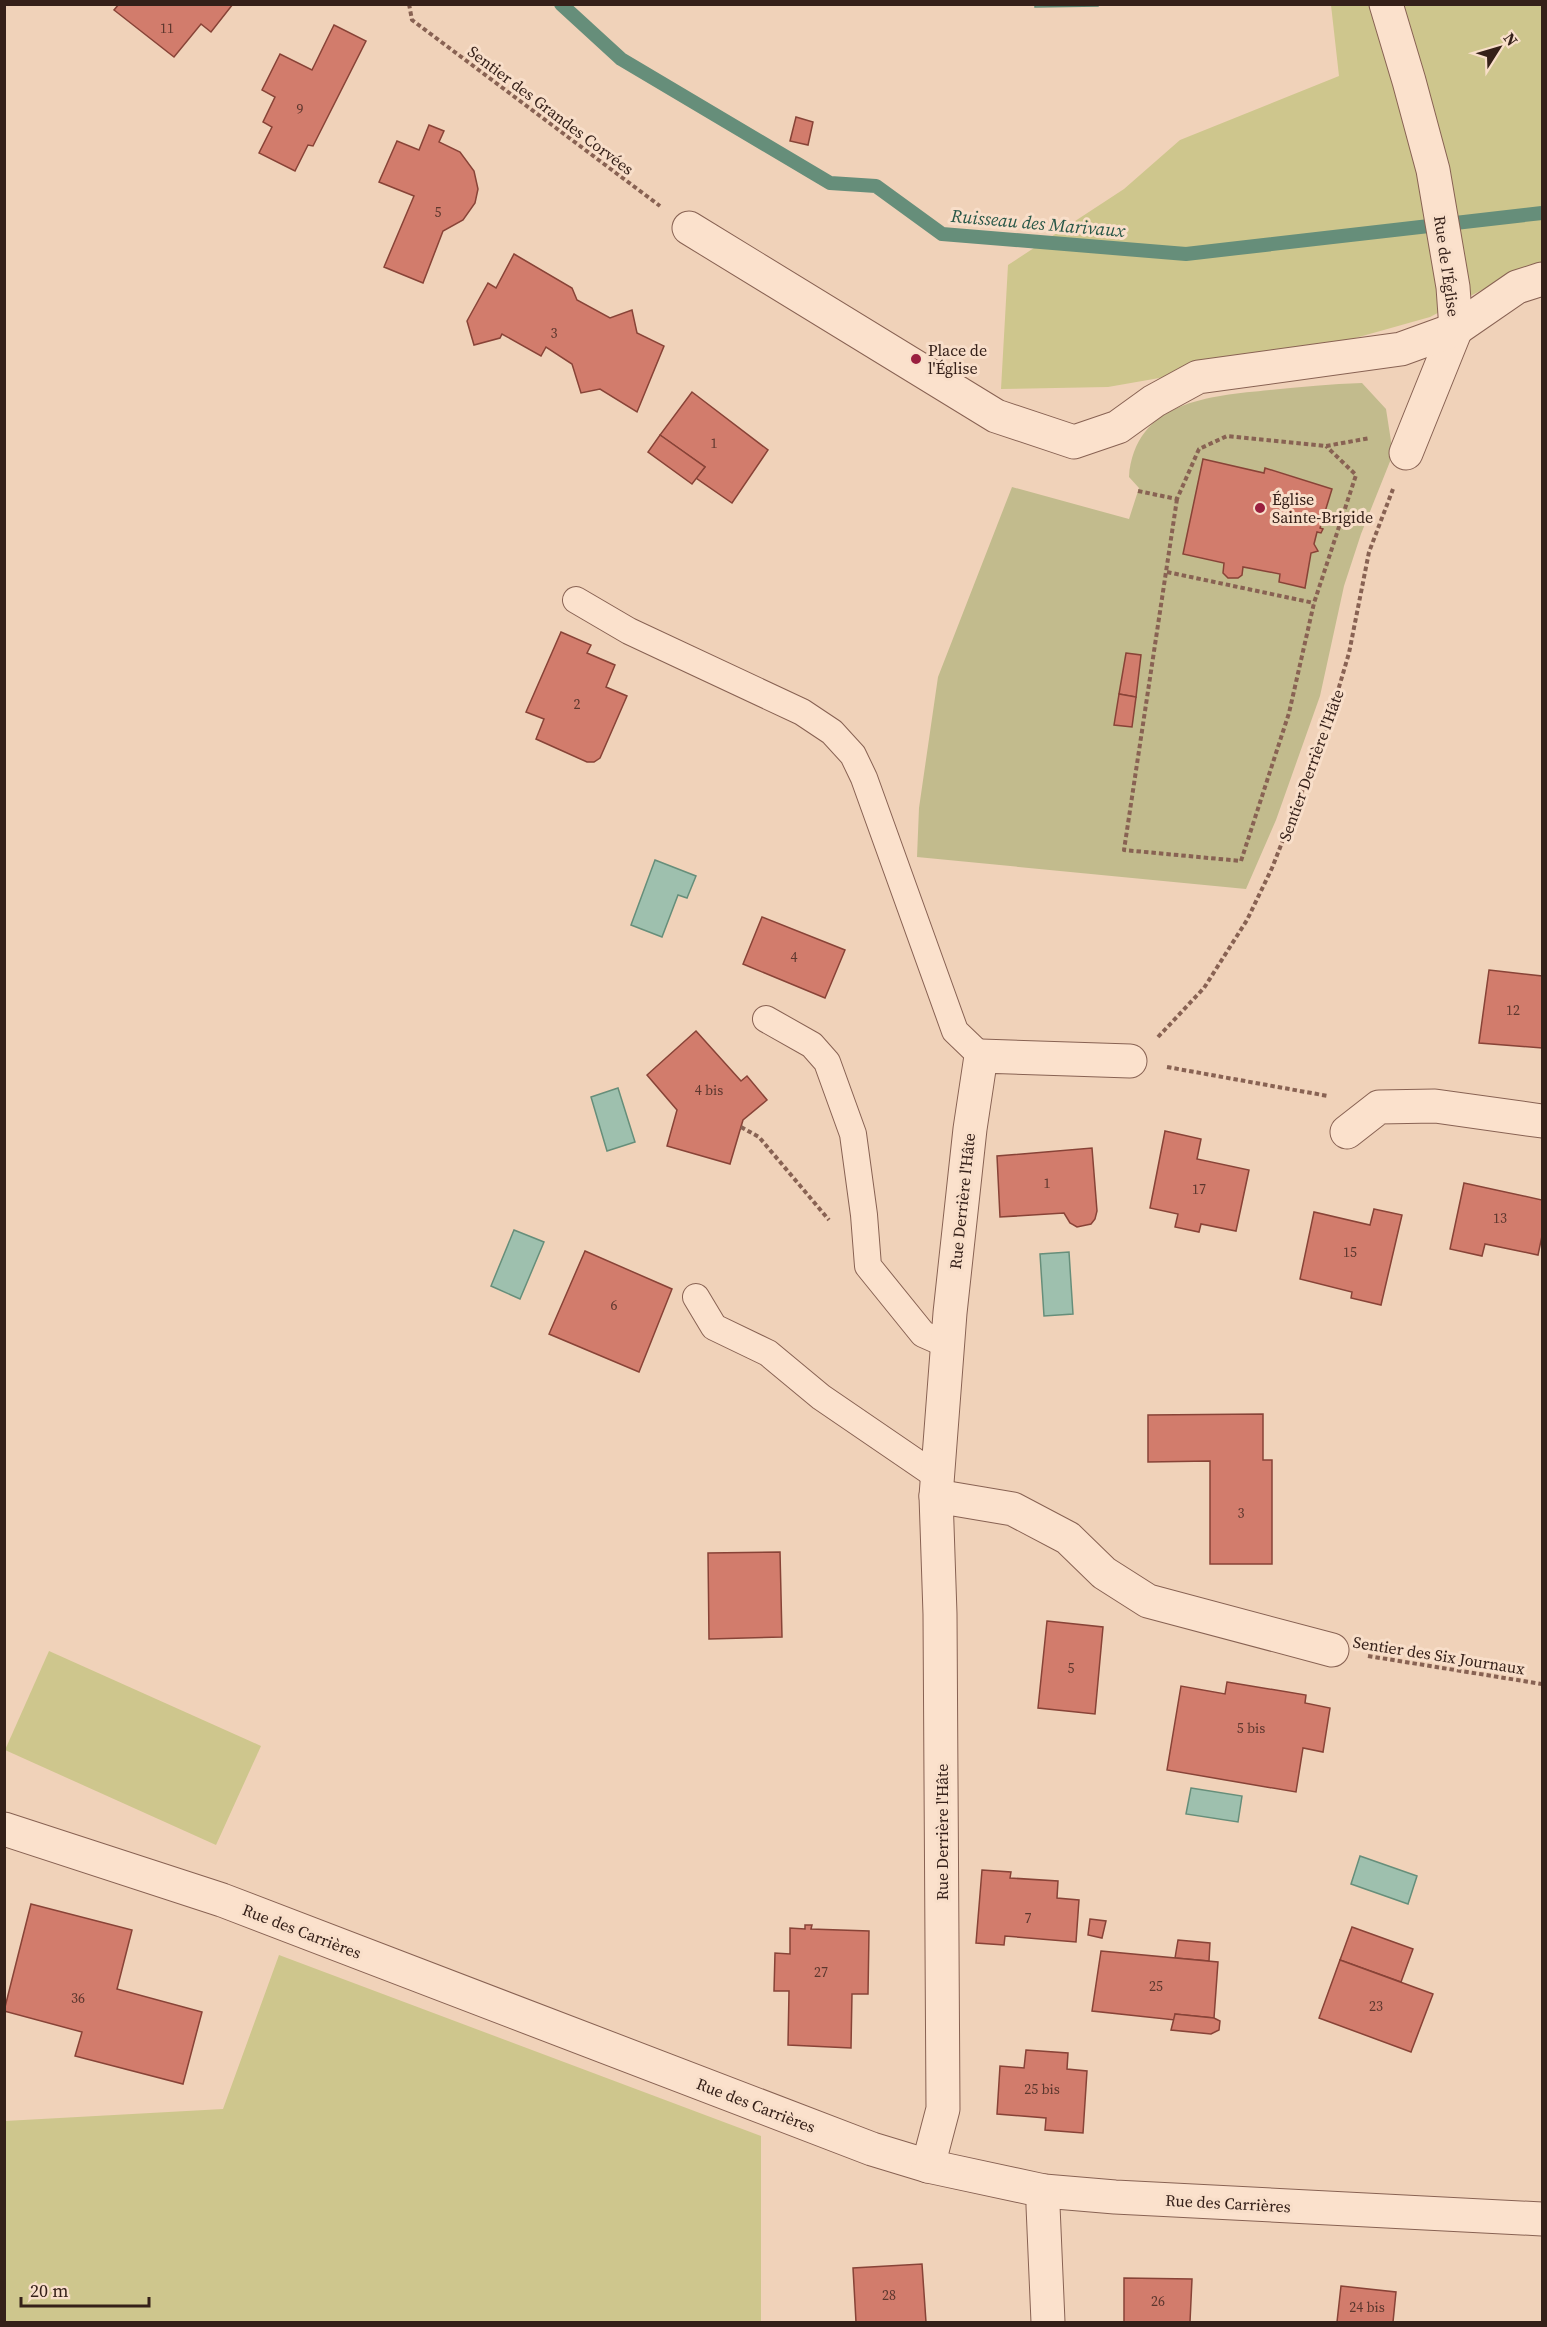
<svg xmlns="http://www.w3.org/2000/svg" width="1547" height="2327" viewBox="0 0 1547 2327" font-family="'Source Serif 4',serif">
<style>
.green{fill:#cec68d}
.cemetery{fill:#c2bb8d;fill-rule:evenodd}
.water{fill:#9ec0ae;stroke:#668e7a;stroke-width:1.5}
.lines{fill:none;stroke-linecap:round;stroke-linejoin:round}
.stream{stroke:#668e7a;stroke-width:14}
.building{fill:#d27c6c;stroke:#884337;stroke-width:1.5}
.lane-casing{stroke:#886253;stroke-width:28}
.street-casing{stroke:#886253;stroke-width:35}
.path{stroke:#886253;stroke-width:4;stroke-dasharray:4.5 3;stroke-linecap:butt}
.lane{stroke:#fbe1cc;stroke-width:26}
.street{stroke:#fbe1cc;stroke-width:33}
.poi-dot{fill:#9a1f3f;stroke:#f8dec9;stroke-width:2}
.labels{text-anchor:middle;dominant-baseline:central;stroke-width:6;stroke-linejoin:round;paint-order:stroke}
.number-label{font-size:14px;fill:#5c372e}
.street-label{font-size:16px;fill:#352019;stroke:#f8dec9}
.poi-label{font-size:16px;fill:#352019;stroke:#f8dec9;text-anchor:start}
.water-label{font-size:18px;font-style:italic;fill:#275647;stroke:#f8dec9}
</style>
<rect width="100%" height="100%" fill="#f0d2b9"/>
<g class="green">
<path d="M1331,5h211v257l-14,4 -98,51 -128,36 -194,34 -107,2 7,-124 116,-76 56,-49 159,-64z"/>
<path d="M49,1651l212,95 -45,99 -211,-95z"/>
<path d="M279,1955l482,181v186h-756v-201l218,-12z"/>
</g>
<path class="cemetery" d="M1362,383l24,26 7,45 -32,80 -17,52 -24,110 -44,124 -30,69 -329,-32 2,-49 19,-131 74,-190 117,32 10,-31 -10,-11c6,-76 80,-81 141,-87 31,-3 61,-6 92,-7zM1204,460l60,13 2,-5 66,21 -12,39 3,2 -2,3 -4,-1 -3,12 4,7 -7,2 -6,34 -26,-5 1,-8 -37,-7 -1,8 -4,3h-10l-4,-5v-10l-40,-9z"/>
<g class="water">
<path d="M1098,5v1l-63,1v-2z"/>
<path d="M655,860l41,16 -9,22 -9,-3 -16,42 -31,-12z"/>
<path d="M618,1088l17,54 -28,9 -16,-54z"/>
<path d="M514,1230l30,12 -24,57 -29,-13z"/>
<path d="M1069,1252l4,62 -29,2 -4,-62z"/>
<path d="M1191,1788l51,8 -4,26 -52,-8z"/>
<path d="M1360,1856l57,20 -9,28 -57,-20z"/>
</g>
<g class="lines">
<path class="stream" d="M561,4l60,55 209,124 46,3 66,48 244,20 356,-41"/>
</g>
<g class="building">
<path d="M119,4h114l-22,28 -10,-8 -27,33 -60,-47z"/>
<path d="M334,25l32,16 -53,105 -5,-1 -13,26 -36,-18 13,-26 -9,-5 12,-25 -13,-7 18,-36 32,16z"/>
<path d="M796,117l17,5 -5,23 -18,-4z"/>
<path d="M429,125l15,6 -5,11 21,10 14,19 4,18 -3,14 -12,17 -20,11 -20,52 -39,-16 30,-71 -35,-14 18,-41 22,9z"/>
<path d="M514,254l58,34 5,12 33,18 22,-8 5,23 27,13 -27,66 -37,-23 -19,4 -9,-29 -26,-17 -5,9 -39,-22 -2,4 -26,7 -7,-24 21,-38 8,5z"/>
<path d="M692,392l76,58 -36,53 -36,-25 9,-11 -45,-32z"/>
<path d="M660,435l45,32 -13,17 -44,-32z"/>
<path d="M1203,459l61,14 1,-5 67,21 -12,39 3,1 -2,4 -4,-1 -3,12 4,7 -7,2 -6,35 -26,-6 1,-8 -37,-7 -1,8 -4,3h-10l-5,-5 1,-10 -41,-9z"/>
<path d="M561,632l30,13 -4,8 28,12 -9,22 21,9 -27,62 -6,4h-7l-51,-23 8,-20 -18,-7z"/>
<path d="M1126,653l15,2 -5,42 -17,-3z"/>
<path d="M1119,694l17,3 -4,30 -18,-2z"/>
<path d="M762,917l83,33 -20,48 -82,-34z"/>
<path d="M1489,970l53,6v72l-63,-5z"/>
<path d="M696,1031l45,50 6,-5 20,24 -24,20 -13,44 -63,-18 10,-36 -30,-35z"/>
<path d="M1165,1131l36,8 -4,20 52,11 -13,61 -35,-7 -2,8 -24,-5 3,-13 -28,-6z"/>
<path d="M1092,1148l5,63 -2,8 -4,5 -14,3 -7,-4 -6,-10 -64,4 -3,-61z"/>
<path d="M1464,1183l78,17v36l-4,19 -53,-11 -3,12 -32,-7z"/>
<path d="M1374,1209l28,6 -21,90 -30,-7 1,-6 -52,-13 14,-67 56,13z"/>
<path d="M585,1251l87,38 -33,83 -90,-38z"/>
<path d="M1263,1414v46h9v104h-62v-103l-62,1v-47z"/>
<path d="M780,1552l2,85 -73,2 -1,-86z"/>
<path d="M1047,1621l56,6 -8,87 -57,-6z"/>
<path d="M1227,1682l79,13 -1,8 25,5 -7,44 -20,-4 -7,44 -129,-22 14,-84 44,8z"/>
<path d="M982,1870l29,2 -1,6 48,3 -1,17 22,2 -3,42 -71,-6 -1,9 -28,-2z"/>
<path d="M31,1904l101,26 -15,59 85,23 -19,72 -108,-28 7,-24 -78,-21z"/>
<path d="M1090,1919l16,2 -4,17 -14,-3z"/>
<path d="M805,1925h7l-1,4 58,2 -1,63h-16l-1,54 -63,-3 1,-54h-15l1,-38 15,1v-26l15,1z"/>
<path d="M1352,1927l61,22 -12,33 -61,-22z"/>
<path d="M1178,1940l32,3 -1,18 -34,-3z"/>
<path d="M1101,1951l117,11 -4,56 -39,-4v6l-83,-9z"/>
<path d="M1340,1960l93,34 -22,58 -92,-34z"/>
<path d="M1175,2014l39,4 6,3 -1,9 -8,4 -40,-4z"/>
<path d="M1026,2050l42,3 -1,16 20,2 -4,62 -38,-3 1,-12 -49,-4 3,-48 24,2z"/>
<path d="M922,2264l4,58h-70l-3,-54z"/>
<path d="M1124,2278l68,1 -2,43h-66z"/>
<path d="M1341,2286l55,6 -3,30h-56z"/>
</g>
<g class="lines">
<g class="lane-casing">
<g id="lane">
<path d="M576,600l53,31 173,81 30,20 21,23 11,23 91,253 26,25"/>
<path d="M766,1019l46,26 15,17 26,72 11,81 4,51 55,68 25,11"/>
<path d="M696,1297l18,30 54,26 53,44 117,80"/>
</g>
</g>
<g class="street-casing">
<g id="street">
<path d="M1386,4l23,77 24,89 20,117 3,42 -50,124"/>
<path d="M689,228l307,188 78,26 44,-15 36,-26 44,-24 203,-28 55,-20 61,-42 25,-8"/>
<path d="M1347,1132l32,-25 56,-1 107,15"/>
<path d="M936,1496l77,13 55,29 36,35 44,28 184,49"/>
<path d="M4,1829l218,71 650,249 56,17 116,25 71,6 427,22"/>
<path d="M928,2166l15,-57 -3,-495 -4,-118 14,-183 20,-184 11,-73 149,5"/>
<path d="M1044,2191l-1,15 5,116"/>
</g>
</g>
<g class="path">
<path d="M409,4l3,16 248,186"/>
<path d="M1138,491l39,8 22,-50 28,-13 99,10 44,-8"/>
<path d="M1177,499l-53,351 117,11 48,-148 25,-110 42,-128 -30,-29"/>
<path d="M1167,572l147,31"/>
<path d="M1158,1037l46,-49 43,-68 25,-52 55,-140 22,-75 20,-101 24,-63"/>
<path d="M1167,1067l161,29"/>
<path d="M741,1127l18,10 70,83"/>
<path d="M1368,1656l174,28"/>
</g>
<use href="#lane" class="lane"/>
<use href="#street" class="street"/>
</g>
<g class="poi-dot">
<circle cx="916" cy="359" r="6"/>
<circle cx="1260" cy="508" r="6"/>
</g>
<g class="labels">
<g class="number-label">
<text x="167" y="28">11</text>
<text x="300" y="109">9</text>
<text x="438" y="212">5</text>
<text x="554" y="333">3</text>
<text x="714" y="443">1</text>
<text x="577" y="704">2</text>
<text x="794" y="957">4</text>
<text x="1513" y="1010">12</text>
<text x="709" y="1090">4 bis</text>
<text x="1047" y="1183">1</text>
<text x="1199" y="1189">17</text>
<text x="1500" y="1218">13</text>
<text x="1350" y="1252">15</text>
<text x="614" y="1305">6</text>
<text x="1241" y="1513">3</text>
<text x="1071" y="1668">5</text>
<text x="1251" y="1728">5 bis</text>
<text x="1028" y="1918">7</text>
<text x="821" y="1972">27</text>
<text x="1156" y="1986">25</text>
<text x="78" y="1998">36</text>
<text x="1376" y="2006">23</text>
<text x="1042" y="2089">25 bis</text>
<text x="889" y="2295">28</text>
<text x="1158" y="2301">26</text>
<text x="1367" y="2307">24 bis</text>
</g>
<g class="street-label">
<text transform="translate(551 110) rotate(37)">Sentier des Grandes Corvées</text>
<text transform="translate(1447 266) rotate(82)">Rue de l'Église</text>
<text transform="translate(1311 765) rotate(-70)">Sentier Derrière l'Hâte</text>
<text transform="translate(962 1201) rotate(-84)">Rue Derrière l'Hâte</text>
<text transform="translate(1439 1655) rotate(9)">Sentier des Six Journaux</text>
<text transform="translate(942 1832) rotate(-90)">Rue Derrière l'Hâte</text>
<text transform="translate(302 1931) rotate(21)">Rue des Carrières</text>
<text transform="translate(756 2105) rotate(21)">Rue des Carrières</text>
<text transform="translate(1228 2203) rotate(3)">Rue des Carrières</text>
</g>
<g class="poi-label">
<text x="928" y="350">Place de<tspan x="928" dy="18">l'Église</tspan></text>
<text x="1272" y="499">Église<tspan x="1272" dy="18">Sainte-Brigide</tspan></text>
</g>
<g class="water-label">
<text transform="translate(1038 223) rotate(5)">Ruisseau des Marivaux</text>
</g>
</g>
<rect width="1547" height="2327" fill="none" stroke="#352019" stroke-width="12"/>
<g transform="translate(1499 48) rotate(53)" stroke="#f8dec9" stroke-width="4.5" paint-order="stroke">
<path d="M0-4.5L10 22L0 15L-10 22Z" fill="#352019"/>
<text y="-9" font-size="16" font-weight="bold" text-anchor="middle" fill="#352019">N</text>
</g>
<path d="M21 2297v9h128v-9" fill="none" stroke="#352019" stroke-width="3"/>
<text x="30" y="2297" font-size="18" fill="#352019" stroke="#f8dec9" stroke-width="4.5" paint-order="stroke">20 m</text>
</svg>
